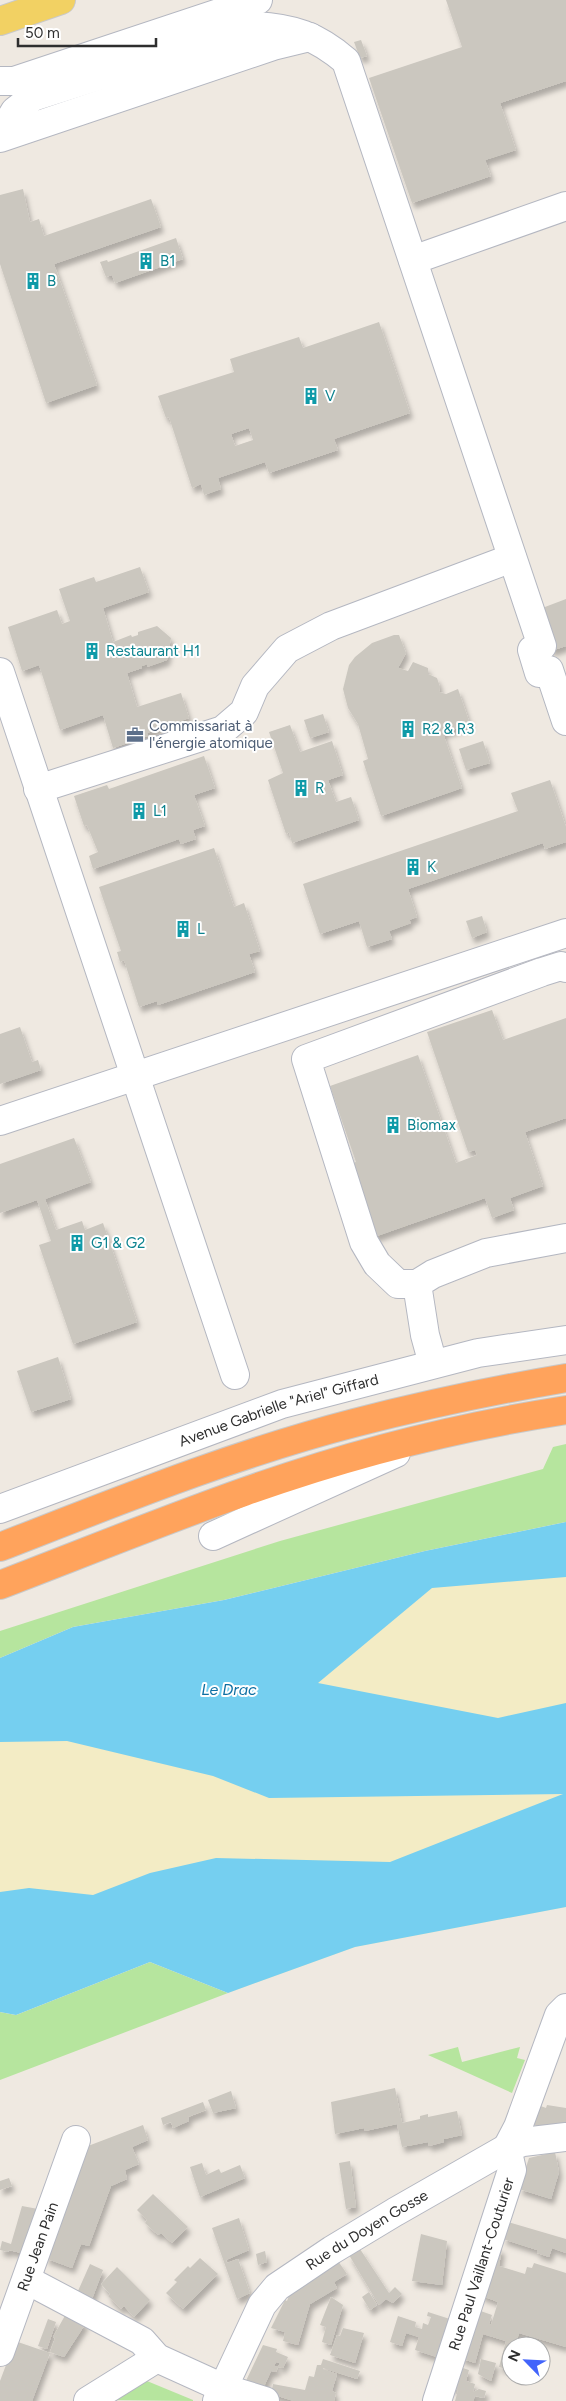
<svg xmlns="http://www.w3.org/2000/svg" width="566" height="2401" viewBox="0 0 566 2401" font-family="Figtree,sans-serif">
<style>
.green{fill:#b6e59e}
.sand{fill:#f3ecc5}
.water{fill:#75cff0}
.building{fill:#cbc7bf;fill-rule:evenodd;filter:url(#shadow)}
.lines{fill:none;stroke-linecap:round;stroke-linejoin:round}
.minor-casing{stroke:#b4b7c1;stroke-width:30}
.major-casing{stroke:#c9c9c9;stroke-width:30}
.highway-casing{stroke:#c9c9c9;stroke-width:30}
.minor{stroke:#fff;stroke-width:28}
.major{stroke:#f2d163;stroke-width:28}
.highway{stroke:#ffa35c;stroke-width:28}
.labels{text-anchor:middle;dominant-baseline:central;stroke-width:4;stroke-linejoin:round;paint-order:stroke}
.culture-label{font-size:15px;fill:#0d838f;stroke:#fff;text-anchor:start}
.service-label{font-size:15px;fill:#4e5e75;stroke:#fff;text-anchor:start}
.street-label{font-size:15px;fill:#2e2e2e;stroke:#fff}
.water-label{font-size:16px;font-style:italic;fill:#0d6fa3;stroke:#fff}
</style>
<defs>
<filter id="shadow"><feDropShadow dx="3" dy="5.5" stdDeviation="2.5" flood-color="#0004"/></filter>
</defs>
<rect width="100%" height="100%" fill="#efe9e1"/>
<g class="green">
<path d="M566,1444v78l-141,29 -201,49 -151,27 -73,31v-27l280,-90 263,-72 10,-22z"/>
<path d="M150,1962l78,31 -228,87v-68l16,3z"/>
<path d="M458,2047l4,15 58,-15 -3,11 8,2 -13,33 -84,-38z"/>
<path d="M147,2381l46,19v1l-85,-1z"/>
</g>
<path class="sand" d="M566,1522v385l-211,40 -127,46 -78,-31 -134,53 -16,-3v-354l73,-31 151,-27 201,-49z"/>
<path class="water" d="M566,1522v55l-134,11 -114,95 180,35 68,-15v204l-211,40 -127,46 -78,-31 -134,53 -16,-3v-120l29,-4 64,7 57,-22 66,-15 174,4 173,-68 -294,4 -56,-22 -146,-35 -67,1v-84l73,-31 151,-27 201,-49z"/>
<g class="building">
<path d="M446,0h120v81l-66,22 16,47 -31,10 6,16 -79,27 -43,-125 93,-31z"/>
<path d="M361,40l6,16 -7,2 -6,-16z"/>
<path d="M23,189l7,33 9,-3 5,17 107,-37 10,28 -107,37 43,121 -51,18 -46,-139v-69z"/>
<path d="M176,238l7,21 -68,24 -3,-8 -6,2 -6,-15 7,-2 1,2z"/>
<path d="M379,322l31,91 -76,26 4,11 -69,23 -4,-11 -47,16 3,11 -17,6 -3,-11 -9,4 -23,-71 -3,1 -8,-22 76,-24 -4,-13 69,-22 4,11zM249,428l4,12 -18,6 -4,-12z"/>
<path d="M140,567l9,25 -46,16 10,34 18,-7 1,2 6,-2v-3l19,-6 14,12 -4,22 -20,7v-3l-5,2v2l-15,5 10,34 44,-14 8,25 -42,15 1,3 -35,12 -10,-33 -43,15 -21,-65 -17,6 -14,-44 49,-17 5,14 8,-3 -11,-32 35,-12 2,5z"/>
<path d="M566,599v47l-15,5 -14,-41z"/>
<path d="M394,635h5l7,18 -8,15 10,3 5,-9 15,6v6l9,4 3,9 -1,5 7,2 12,-5 12,35 -27,9 19,55 -81,28 -18,-55 5,-2 -10,-35 -10,-16 -5,-19 6,-24 6,-8 17,-14z"/>
<path d="M323,714l6,18 -19,6 -6,-18z"/>
<path d="M290,725l10,27 32,-11 11,34 -15,5 8,22 15,-5 8,23 -67,23 -3,-11 -3,2 -18,-54 15,-7 -14,-41z"/>
<path d="M483,741l7,22 -24,7 -7,-21z"/>
<path d="M204,756l11,32 -21,7 11,31 -12,4 3,9 -15,5 -2,-5 -86,30 -4,-13 9,-4 -11,-27 -3,1 -10,-30 33,-11 2,4z"/>
<path d="M550,780l16,47v15l-21,7 -2,-6 -135,46 9,28 -8,3 2,3 -22,8 3,8 -25,8 -8,-26 -39,13 -17,-50 215,-73 -7,-18z"/>
<path d="M214,848l20,59 10,-4 16,48 -11,3 6,18 -97,33 -1,-4 -18,6 -15,-47 -4,2 -3,-10 4,-1 -22,-64z"/>
<path d="M482,916l5,16 -15,6 -6,-17z"/>
<path d="M492,1010l11,30 63,-22v100l-41,14 18,54 -33,12 4,12 -22,8 -7,-20 -111,39 -25,-73 7,-2 -26,-76 88,-31 38,108 21,-8 -2,-5 -7,2 -41,-120z"/>
<path d="M20,1027l12,35 6,-2 3,10 -41,14v-50z"/>
<path d="M74,1138l17,44 -46,17 11,31 26,-9 3,9 18,-7 34,99 -64,22 -34,-99 12,-4 -14,-41 -37,13v-49z"/>
<path d="M58,1357l13,42 -40,13 -14,-41z"/>
<path d="M395,2088l7,35 18,-4v-3l8,-2v3l29,-6 5,24 -18,4v3l-15,4 -1,-4 -26,5 -5,-23 -32,7 -1,-3 -29,6 -4,-32z"/>
<path d="M231,2091l5,17 -23,5 -5,-13z"/>
<path d="M203,2102l3,8 -18,7 1,4 -16,7 -2,-6 -8,3 -2,-7z"/>
<path d="M538,2105l8,3 1,-3 19,3v17l-28,4 -5,-7z"/>
<path d="M143,2125l5,15 -16,7 7,17 -14,6 2,9 -16,7 -22,60 -8,-2 -9,24 -27,-10 43,-112z"/>
<path d="M555,2152l4,20 -8,27 -32,-10 10,-31z"/>
<path d="M350,2161l6,46 -10,2 -7,-46z"/>
<path d="M202,2163l4,12 13,-6 2,4 19,-8 5,13 -45,19 -10,-30z"/>
<path d="M9,2178l3,8 -12,4v-9z"/>
<path d="M153,2194l35,33 -16,16 -11,-10 -3,2 -13,-12 2,-3 -10,-10z"/>
<path d="M22,2206l16,3 -13,45 -16,-4 -1,2 -8,-2 2,-9 9,3z"/>
<path d="M239,2218l10,32 -23,10 1,3 11,-4 12,34 -13,6 -25,-71z"/>
<path d="M508,2222l58,17v14l-14,-5 -3,9 -12,-4v-3l-34,-11z"/>
<path d="M421,2234l26,7 -5,44 -30,-4z"/>
<path d="M495,2247l7,2 -3,17 26,8 2,-7 5,1 2,-5 32,10v74l-47,-14 -2,7 8,4 -1,2h-13l-5,23 -7,-2 7,-26 -23,-7 -8,29 -15,-5 15,-49 17,6 -3,9 2,1 7,-23 -18,-7z"/>
<path d="M360,2249l29,44 6,-6 7,7 -9,9 -7,-4 -7,6 -30,-50z"/>
<path d="M265,2251l2,11 -9,3 -2,-11z"/>
<path d="M200,2258l18,16 -35,35 -17,-16 11,-11 -3,-2 14,-14 2,2z"/>
<path d="M338,2261l9,13 -13,8 3,6 -27,16 -12,41 -15,-4 2,-9 -14,-4 14,-28 2,1 3,-8z"/>
<path d="M90,2264l13,6 -11,29 -14,-8z"/>
<path d="M117,2267l33,33 -16,17 -10,-11 -3,3 -13,-13 2,-2 -9,-10z"/>
<path d="M369,2292l8,13 -7,5 -8,-13z"/>
<path d="M331,2297l12,8 -12,40 -9,-3 4,-15 -6,-2z"/>
<path d="M67,2312l19,11 -22,34 -14,-5 5,-14 -2,-1z"/>
<path d="M428,2312l25,8 -13,38 -25,-8 4,-13 -13,-4 -4,13 -12,-4 8,-26 18,6 -1,5 7,2 1,-6 5,2 3,-8 -4,-1z"/>
<path d="M48,2319l8,3 -9,27 -9,-3z"/>
<path d="M343,2328l21,5 -9,30 -25,-8 7,-20 3,1z"/>
<path d="M15,2341l35,12 -18,48h-32v-20z"/>
<path d="M263,2345l14,4 -1,3 12,5 -5,11 -5,-1 2,-4 -4,-1 -2,4 4,1 -2,5 -5,-1 -9,20 -18,-6z"/>
<path d="M323,2359l37,12 -3,8 -34,-11v1l14,5 -5,17 4,2 -2,8h-40l-23,-7 2,-10 32,6 4,-14 5,1 3,-12h4z"/>
<path d="M481,2359l15,4 -5,18 -13,-7z"/>
<path d="M457,2366l12,4 -3,11 9,3 -2,8 6,-3 7,2 -2,7 -9,-2 -2,5h-18l3,-11 -7,-2z"/>
</g>
<g class="lines">
<g class="minor-casing">
<g id="minor">
<path d="M0,81h14l244,-81"/>
<path d="M0,136l15,-25 18,-14 222,-71c38,2 62,10 91,35l196,585 -10,4 7,23 10,-3 17,51"/>
<path d="M0,138l273,-92 37,-9"/>
<path d="M413,260l153,-54"/>
<path d="M0,672l235,703"/>
<path d="M38,789l185,-59 21,-18 11,-26 32,-37 44,-23 181,-68"/>
<path d="M0,1121l566,-188"/>
<path d="M417,1284h-19l-21,-20 -13,-22 -58,-183 236,-87 19,-6 5,2"/>
<path d="M433,1364l-8,-29 -8,-51 16,-10 53,-21 80,-15"/>
<path id="s1" d="M0,1509l282,-105 196,-51 88,-13"/>
<path d="M213,1536l183,-83"/>
<path d="M27,2280l115,61 15,17 66,30 42,13"/>
<path id="s2" d="M0,2352l76,-212"/>
<path d="M88,2401l69,-43"/>
<path id="s3" d="M217,2401l45,-96 15,-18 55,-37 63,-38 112,-64 16,-6 43,-5"/>
<path id="s4" d="M437,2401l75,-231 -5,-22 11,-21 41,-112 7,-7"/>
</g>
</g>
<g class="major-casing">
<path id="major" d="M0,21l61,-21"/>
</g>
<g class="highway-casing">
<g id="highway">
<path d="M0,1547c116,-45 234,-93 354,-124 70,-18 141,-33 212,-45"/>
<path d="M0,1585c81,-31 162,-64 244,-93 103,-37 213,-65 322,-82"/>
</g>
</g>
<use href="#minor" class="minor"/>
<use href="#major" class="major"/>
<use href="#highway" class="highway"/>
</g>
<defs>
<g id="building-bare" transform="scale(1.35)"><path d="M-4-6H4V6H1V3H-1V6H-4ZM-2.5-4.3h1.7v1.8h-1.7ZM.8-4.3h1.7v1.8H.8ZM-2.5-1h1.7V.8h-1.7ZM.8-1h1.7V.8H.8Z" fill="#0f9aa8" stroke="#fff" stroke-width="2.5" paint-order="stroke"/></g>
<g id="office-bare" transform="scale(1.35)"><path d="M-6-3h4V-5.5h4V-3h4V5H-6ZM-1-4.5V-3h2v-1.5ZM-6 0V1H6V0Z" fill="#5c6f8a" stroke="#fff" stroke-width="2.5" paint-order="stroke"/></g>
</defs>
<g fill-rule="evenodd">
<use href="#building-bare" x="146" y="261"/>
<use href="#building-bare" x="33" y="281"/>
<use href="#building-bare" x="311" y="396"/>
<use href="#building-bare" x="92" y="651"/>
<use href="#building-bare" x="408" y="729"/>
<use href="#office-bare" x="135" y="735"/>
<use href="#building-bare" x="301" y="788"/>
<use href="#building-bare" x="139" y="811"/>
<use href="#building-bare" x="413" y="867"/>
<use href="#building-bare" x="183" y="929"/>
<use href="#building-bare" x="393" y="1125"/>
<use href="#building-bare" x="77" y="1243"/>
</g>
<g class="labels">
<g class="culture-label">
<text x="160" y="261">B1</text>
<text x="47" y="281">B</text>
<text x="325" y="396">V</text>
<text x="106" y="651">Restaurant H1</text>
<text x="422" y="729">R2 &amp; R3</text>
<text x="315" y="788">R</text>
<text x="153" y="811">L1</text>
<text x="427" y="867">K</text>
<text x="197" y="929">L</text>
<text x="407" y="1125">Biomax</text>
<text x="91" y="1243">G1 &amp; G2</text>
</g>
<g class="service-label">
<text x="149" y="726">Commissariat à<tspan x="149" dy="17">l'énergie atomique</tspan></text>
</g>
<g class="street-label">
<text stroke="none"><textPath href="#s1" startOffset="296">Avenue Gabrielle "Ariel" Giffard</textPath></text>
<text stroke="none"><textPath href="#s3" startOffset="236">Rue du Doyen Gosse</textPath></text>
<text stroke="none"><textPath href="#s2" startOffset="112">Rue Jean Pain</textPath></text>
<text stroke="none"><textPath href="#s4" startOffset="144">Rue Paul Vaillant-Couturier</textPath></text>
</g>
<g class="water-label">
<text x="229" y="1689">Le Drac</text>
</g>
</g>
<g transform="translate(526 2361) rotate(294)"><circle r="24" fill="#ffffff" stroke="#ababab"/>
<path d="M0-4L9 19L0 12L-9 19Z" fill="#4264fb"/>
<text y="-8" font-size="14" font-weight="bold" text-anchor="middle" fill="#2e2e2e">N</text>
</g>
<path d="M18 38v8h138v-8" fill="none" stroke="#2e2e2e" stroke-width="2.5"/>
<text x="25" y="38" font-size="15" fill="#2e2e2e" stroke="#ffffff" stroke-width="4" paint-order="stroke">50 m</text>
</svg>
